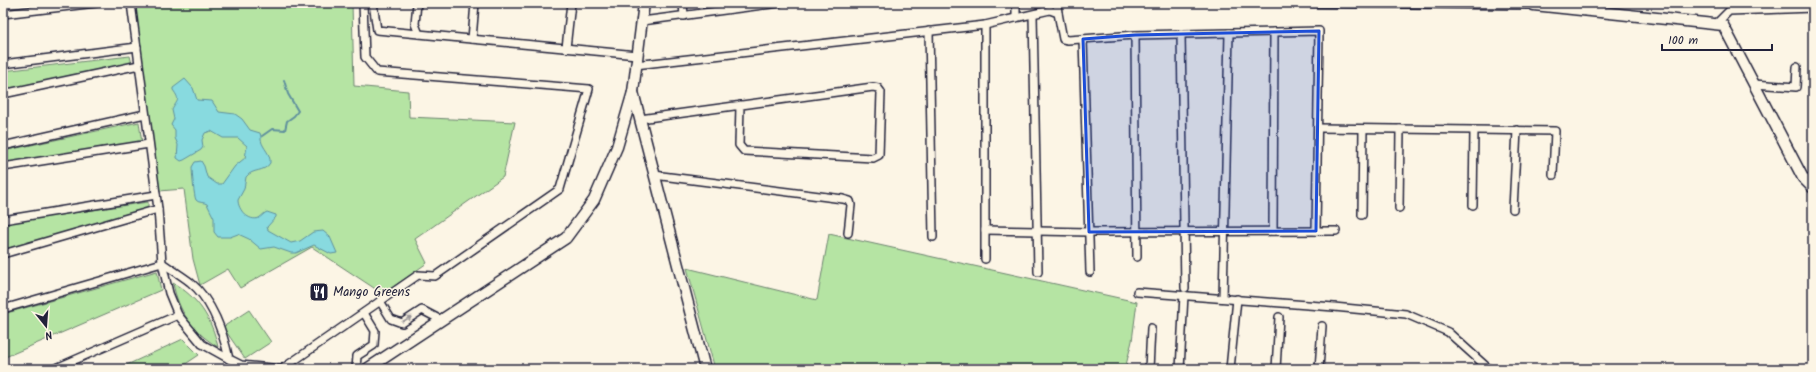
<svg xmlns="http://www.w3.org/2000/svg" width="1816" height="372" viewBox="0 0 1816 372" font-family="Kalam,sans-serif">
<style>
.green{fill:#b5e4a3;stroke:#6c836f}
.water{fill:#88dadf;stroke:#5f909d}
.lines{fill:none;stroke-linecap:round;stroke-linejoin:round}
.stream{stroke:#5f909d;stroke-width:2}
.street-casing{stroke:#22223b;stroke-width:10}
.secondary-casing{stroke:#22223b;stroke-width:13}
.street{stroke:#fcf5e5;stroke-width:7}
.secondary{stroke:#fcf5e5;stroke-width:10}
.oneway{fill:#9a9698}
.marked{fill:#1d4ed8;fill-opacity:0.2;stroke:#1d4ed8;stroke-width:3;stroke-linejoin:round}
.labels{text-anchor:middle;dominant-baseline:central;stroke-width:3;stroke-linejoin:round;paint-order:stroke}
.poi-label{font-size:13px;fill:#22223b;stroke:#fcf5e5;text-anchor:start}
</style>
<rect width="100%" height="100%" fill="#fcf5e5"/>
<filter id="ink" filterUnits="userSpaceOnUse"><feTurbulence type="fractalNoise" baseFrequency=".025" numOctaves="2"/><feDisplacementMap in="SourceGraphic" scale="8" xChannelSelector="R" yChannelSelector="G"/><feConvolveMatrix kernelMatrix="1 2 1 2 8 2 1 2 1" color-interpolation-filters="sRGB"/></filter>
<g filter="url(#ink)">
<g class="green">
<path d="M135,3h217l2,83 54,5 1,26 106,5 -12,55 -88,62 12,24 -44,31 -71,-47 -72,41 -12,-19 -28,16 -7,-26 -9,-70 -25,2z"/>
<path d="M130,56l2,8 -129,27v-20z"/>
<path d="M139,122l3,21 -139,21v-13z"/>
<path d="M148,202v7l-145,42v-28z"/>
<path d="M829,234l308,68 -5,39 -7,28h-410l-28,-101 130,32z"/>
<path d="M157,271l4,19 -158,68v-44z"/>
<path d="M173,283c25,14 39,36 45,64 -25,-15 -40,-36 -45,-64z"/>
<path d="M249,310l22,32 -26,17 -22,-32z"/>
<path d="M183,339l16,16 -21,14h-60z"/>
</g>
<path class="water" d="M185,79l8,9 4,12 15,1 7,11 16,2 7,5 8,11 10,3c1,3 1,5 1,7 2,9 10,13 9,23 -6,10 -17,5 -24,14l-2,12 -6,11c0,10 11,22 21,18 3,-2 5,-5 8,-6l9,3v2l-9,10 1,3 23,13 9,-2 13,-9 10,-1 7,6 7,16 -6,1 -17,-9 -18,8h-5l-17,-6 -13,2 -12,-10 -11,-5 -8,3h-12l-4,-5v-14l-7,-14c-3,-2 -9,-1 -11,-4 -2,-3 -4,-28 -4,-33l3,-5 6,-1 3,5 3,11 10,7h5l13,-18 10,-8 2,-12 -9,-8h-15l-12,-7 -6,2 -3,7 1,7 -2,3 -17,10 -3,1 -4,-3 1,-13 -3,-7v-8l-4,-5 3,-6 -2,-9c5,-10 9,-9 1,-20v-2z"/>
<g class="lines">
<path class="stream" d="M262,136l10,-7 13,1 2,-9 7,-5 4,-5 -10,-17 -4,-14"/>
<g class="street-casing">
<g id="street">
<path d="M131,3l27,206 4,54 7,30 9,22 24,29 27,15 12,6 41,4 136,-94 17,1 125,-87 29,-100 -212,-17 -12,-15 -2,-54"/>
<path d="M373,3l4,27 260,25"/>
<path d="M417,3l-2,21 4,10"/>
<path d="M683,3l1,13"/>
<path d="M1016,3v15"/>
<path d="M1057,3l1,10"/>
<path d="M1293,3l241,2"/>
<path d="M3,14l93,-11"/>
<path d="M1033,15l5,257"/>
<path d="M642,21l137,-18"/>
<path d="M1716,24l13,-13 84,-3"/>
<path d="M985,25v234"/>
<path d="M929,31l4,206"/>
<path d="M1181,34l4,254"/>
<path d="M1135,35l2,222"/>
<path d="M472,39l3,-36"/>
<path d="M1083,39l7,233"/>
<path d="M566,48l5,-45"/>
<path d="M3,64l134,-17"/>
<path d="M635,65l350,-40 65,-15 8,3 5,26 5,1 67,-5 184,-4 -3,200"/>
<path d="M1754,84l42,3 1,-20"/>
<path d="M3,94l136,-29"/>
<path d="M640,119l233,-32 5,1 3,4 -2,63 -6,3 -129,-7 -5,-6 1,-40"/>
<path d="M1318,128l237,3 -2,44"/>
<path d="M3,146l142,-32"/>
<path d="M3,167l146,-23"/>
<path d="M654,175l189,24 7,2 1,4 -3,28"/>
<path d="M1473,205l1,-75"/>
<path d="M1399,208l1,-79"/>
<path d="M1513,209l4,-79"/>
<path d="M1362,215l1,-86"/>
<path d="M3,220l153,-25"/>
<path d="M985,230l104,2 247,-1"/>
<path d="M1273,231l1,-199"/>
<path d="M3,254l155,-45"/>
<path d="M1137,292l197,15 72,7 42,18 41,37"/>
<path d="M1223,298l6,-265"/>
<path d="M380,301l11,18 11,4 20,-13 19,10"/>
<path d="M3,309l159,-46c9,6 19,12 28,19 23,19 33,50 39,77"/>
<path d="M54,369l124,-54"/>
<path d="M356,369l1,-13 17,-11 1,-14 -11,-18"/>
<path d="M1149,369l2,-41"/>
<path d="M1180,369l4,-74"/>
<path d="M1230,369l7,-70"/>
<path d="M1276,369l3,-52"/>
<path d="M1319,369l3,-43"/>
</g>
</g>
<g class="secondary-casing">
<g id="secondary">
<path d="M644,3l-11,89 72,277"/>
<path d="M1533,3l1,2 189,20 80,153 10,10"/>
<path d="M367,369l199,-131 28,-38 23,-53 16,-55"/>
</g>
</g>
<use href="#street" class="street"/>
<use href="#secondary" class="secondary"/>
</g>
<defs><path id="oneway-solid" d="M-6-.8H1V-3.2L6.5 0L1 3.2V.8H-6Z"/></defs>
<use class="oneway" href="#oneway-solid" transform="translate(407 319) rotate(-30)"/>
</g>
<path class="marked" d="M1319,31l-3,200 -227,1 -6,-193 52,-4z"/>
<defs>
<g id="restaurant-square" transform="scale(1)"><rect x="-9" y="-9" width="18" height="18" rx="4" fill="#22223b" stroke="#fcf5e5"/><path d="M-5-6h1v4h1v-4h1v4h1v-4h1v5L-1.5 .5V6h-2V.5L-5-1ZM5-6V6H3V1.5H1.5Q1.5-4 5-6Z" fill="#fff"/></g>
</defs>
<g fill-rule="evenodd">
<use href="#restaurant-square" x="319" y="292"/>
</g>
<g class="labels">
<g class="poi-label">
<text x="333" y="292">Mango Greens</text>
</g>
</g>
<rect width="1816" height="372" fill="none" stroke="#fcf5e5" stroke-width="16"/>
<rect x="8" y="8" width="1800" height="356" fill="none" stroke="#22223b" stroke-width="1.5" filter="url(#ink)"/>
<g transform="translate(46 326) rotate(163)" stroke="#fcf5e5" stroke-width="3" paint-order="stroke">
<path d="M0-3L7 15L0 10L-7 15Z" fill="#22223b"/>
<text y="-6" font-size="11" font-weight="bold" text-anchor="middle" fill="#22223b">N</text>
</g>
<path d="M1662 44v6h110v-6" fill="none" stroke="#22223b" stroke-width="2"/>
<text x="1668" y="44" font-size="12" fill="#22223b" stroke="#fcf5e5" stroke-width="3" paint-order="stroke">100 m</text>
</svg>
